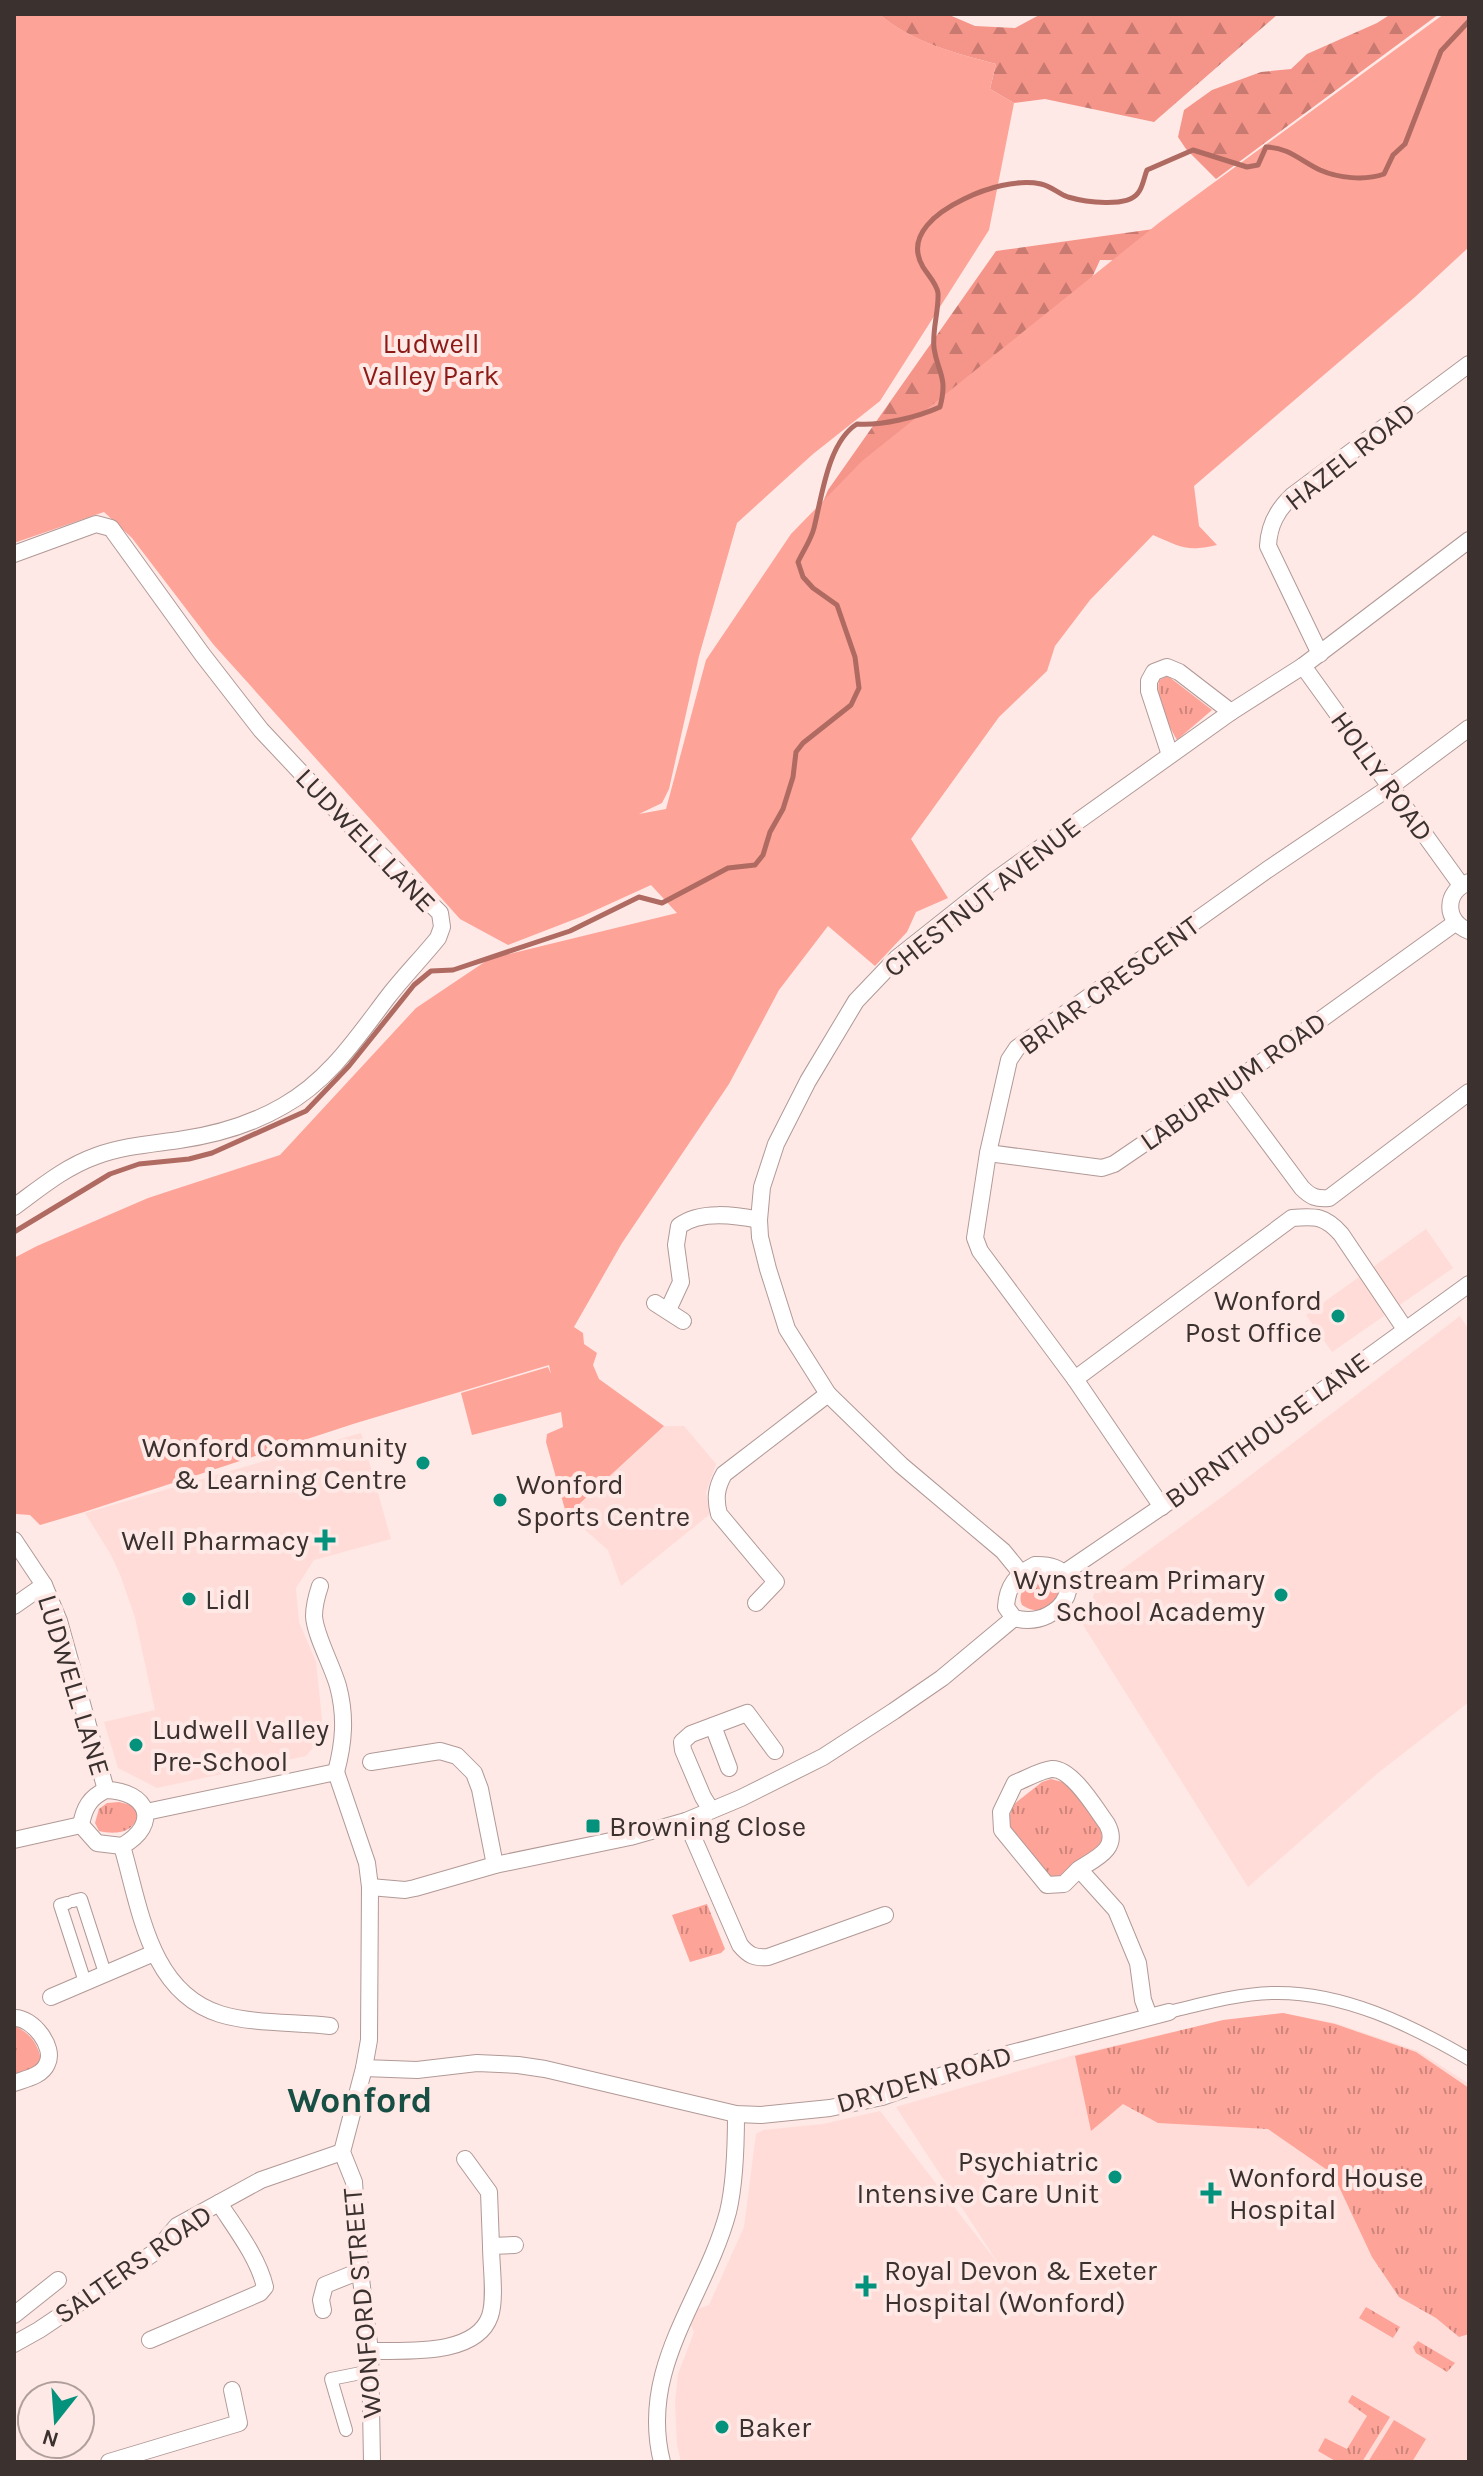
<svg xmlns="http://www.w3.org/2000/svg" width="1483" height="2476" viewBox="0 0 1483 2476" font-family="Karla,sans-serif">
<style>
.built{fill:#ffdcd7}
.grass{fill:url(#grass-tufts)}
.forest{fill:url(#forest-firs)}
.park{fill:#fda398}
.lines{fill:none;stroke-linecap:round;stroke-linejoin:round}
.stream{stroke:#af6a61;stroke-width:5}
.pedestrian-casing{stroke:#b19996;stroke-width:14}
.minor-casing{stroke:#b19996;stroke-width:18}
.pedestrian{stroke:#fff;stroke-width:12}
.minor{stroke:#fff;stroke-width:16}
.poi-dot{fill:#05927c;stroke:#fee9e6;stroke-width:3}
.labels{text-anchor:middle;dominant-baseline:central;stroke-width:8;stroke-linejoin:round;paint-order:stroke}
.park-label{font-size:28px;fill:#8c1b18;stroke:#fee9e6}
.street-label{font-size:28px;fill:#3b312f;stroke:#fee9e6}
.poi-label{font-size:28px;fill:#3b312f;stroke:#fee9e6;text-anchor:start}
.district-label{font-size:36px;font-weight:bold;fill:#184f44;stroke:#fee9e6}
</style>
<defs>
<pattern id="grass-tufts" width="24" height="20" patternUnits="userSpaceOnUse" patternTransform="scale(2)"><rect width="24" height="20" fill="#fda398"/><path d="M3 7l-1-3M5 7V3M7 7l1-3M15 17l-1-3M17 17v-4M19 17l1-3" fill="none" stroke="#ce857c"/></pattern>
<pattern id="forest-firs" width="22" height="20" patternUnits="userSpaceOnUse" patternTransform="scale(2)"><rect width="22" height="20" fill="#f59489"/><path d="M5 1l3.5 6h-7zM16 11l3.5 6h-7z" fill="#c87970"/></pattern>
</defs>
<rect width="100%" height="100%" fill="#fee9e6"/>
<g class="built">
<path d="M1426,1229l27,39 -121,84 -26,-37z"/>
<path d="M1460,1316l9,14v372l-91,71 -130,114 -165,-262 6,-11 6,-25 131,-95z"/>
<path d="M664,1426h20l32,38 -10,28 4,22 -89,72 -13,-36 -42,-37 11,-7z"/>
<path d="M361,1433l30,106 -77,21 -18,28 3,34 17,40 6,57 -2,20 -14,17 -149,32 -39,-20 -14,-46 51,-12 -20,-92 -14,-41 -10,-22 -26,-42z"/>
<path d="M1283,2013l52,10 83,28 51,33v378h-788l-4,-17 -2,-42 3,-29 16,-42 -8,-19 23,-8 35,-78 12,-93 7,-4 60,-6 57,-13 120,155 -104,-159 178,-52 151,-35z"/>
</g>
<g class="grass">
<path d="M1168,676l44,34 -35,30c-10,-17 -22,-40 -18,-60z"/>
<path d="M1042,1575l15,4 4,7 -1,8c-11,14 -22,22 -38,11 -6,-15 8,-23 20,-30z"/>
<path d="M1051,1779l19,5 31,43 1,12 -4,11 -28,27 -22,2 -41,-54 6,-20 29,-23z"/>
<path d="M119,1802l12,3 7,7c-2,21 -22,23 -39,19l-4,-8 4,-14 8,-6z"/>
<path d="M707,1904l18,45 -4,4 -31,9 -18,-47z"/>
<path d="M1283,2013l52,11 81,28 53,36v246l-10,3 -23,-19 -37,-21 -27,-40 -39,-83 -65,-45 -110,-6 -35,-19 -32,27 -16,-75 148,-36z"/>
<path d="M15,2026c15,7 24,19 26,35l-5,6 -22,8z"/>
<path d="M1366,2307l34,20 -7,11 -34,-20z"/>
<path d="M1418,2341l37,22 -8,9 -31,-19 -3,-6z"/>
<path d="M1352,2395l38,22 -28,45h-25l-19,-11 7,-13 22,11 20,-33 -19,-14z"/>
<path d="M1394,2420l32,19 -14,23h-44z"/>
</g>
<g class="forest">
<path d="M879,14h68l28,12 40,2 26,-14h237l-124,108 -109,-23 -31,4 -24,-14 6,-25c-41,-11 -85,-22 -117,-50z"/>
<path d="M1391,14h48l-223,165 -30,-30 -8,-12 6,-27 28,-20 49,-18 30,-3 16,-15 70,-31z"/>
<path d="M1168,227l12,34 -80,-1 -38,84 -255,196 21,-50 168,-239z"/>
</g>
<path class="park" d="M14,14h865c33,28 76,39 117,50l-6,25 24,14 -25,127 -109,171 -67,53 -76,69 -38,133 -30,133 -7,14 -23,11 27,-5 40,-149 85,-126 71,-73 298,-239 284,-208h25v233l-54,50 -221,189 5,40 18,19c-31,7 -36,2 -64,-10l-63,65 -35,46 -8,25 -48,46 -88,122 37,59 -32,14 -9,20 -32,34 -47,-40 -49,64 -50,94 -107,159 -48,84 9,6 1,11 13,9 -4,12 6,14 65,47 -87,80 -11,7 -20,-71 1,-8 16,-7 -2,-15 -89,23 -11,-42 87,-26 3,7 -2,-9 -196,59 -269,88 -44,13 -10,-10 -14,-1 -2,-2v-254l23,-12 111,-48 132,-43 136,-147 73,-49 188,-46 -26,-28 -68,31 -75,29 -48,-26 -247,-275 -81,-106 -28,-26 -90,31z"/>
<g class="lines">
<path class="stream" d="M14,1232l96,-58 29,-10 50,-5 23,-6 94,-42 43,-45 65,-81 17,-14 22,-1 117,-39 69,-34 23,6 66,-35 27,-3 8,-10 7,-23 13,-23 10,-32 3,-25 7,-9 48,-38 8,-17 -4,-31 -18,-52 -24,-17 -10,-11 -5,-15c5,-11 13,-22 16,-34 8,-32 14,-86 43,-104 24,2 61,-7 83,-17 8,-31 -2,-33 -6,-59 -2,-19 5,-37 4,-55 -1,-9 -10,-18 -15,-26 -19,-32 16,-56 41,-68 22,-11 53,-20 77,-15 10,2 18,10 27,13 17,5 59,11 70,-4 5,-6 6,-16 9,-23l46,-20 54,17 11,-2 8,-18c22,0 35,14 54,23 18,8 45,11 64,4l9,-19 12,-11 36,-93 28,-30"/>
<g class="pedestrian-casing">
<g id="pedestrian">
<path d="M73,1901l8,-2 24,74"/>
<path d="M67,1903l-7,2 25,77"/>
<path d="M1169,2012c33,-8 68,-18 103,-19 70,-2 139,32 197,66"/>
<path d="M346,2430l-15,-51 40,-8"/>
</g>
</g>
<g class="minor-casing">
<g id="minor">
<path d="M14,554l82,-30 15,4 91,126 59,76 93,99 86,84 2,14 -4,11c-16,20 -35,39 -51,60 -31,41 -59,83 -104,108 -31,18 -69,29 -104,34 -28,4 -56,6 -83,16 -31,11 -56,32 -82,51"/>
<path d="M1320,654l-52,-108c1,-21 9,-36 24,-50l177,-132"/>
<path d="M1303,666l158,219"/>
<path d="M1170,755l-21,-64v-10l5,-9 13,-5 12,5 52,40"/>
<path d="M1469,882c-25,10 -25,39 0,49"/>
<path d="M1227,1087l75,101c9,9 14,11 27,10l140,-106"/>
<path d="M988,1153l114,15 12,-4 113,-77 228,-164"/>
<path d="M655,1303l28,18"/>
<path d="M668,1310l13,-28 -5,-37 3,-19c21,-16 56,-11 80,-6"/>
<path d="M1075,1379l217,-161c24,-2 33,-2 49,16l64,95"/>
<path d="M1162,1507l-87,-128 -95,-128 -5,-13 13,-85 21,-93 8,-12 250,-178 123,-83 79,-59"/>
<path d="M14,1540l30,45 15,36 47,169"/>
<path d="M1035,1565c60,-2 31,67 -21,53l-8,-11c1,-21 11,-33 29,-42z"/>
<path d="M1021,1573l-18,-22 -102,-86 -73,-71 -41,-65 -19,-60 -8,-32 -1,-17 3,-33 14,-43 32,-63 48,-80 41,-43 97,-77 237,-169 72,-46 166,-126"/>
<path d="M1064,1573l103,-70 302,-219"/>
<path d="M320,1586c-3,9 -6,20 -6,30 1,19 18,49 24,70 8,30 6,56 -2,86"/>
<path d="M756,1603l20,-21 -57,-68c-4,-15 -3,-26 5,-40l104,-80"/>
<path d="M14,1606l30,-21"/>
<path d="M713,1726l16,42"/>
<path d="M371,1762l69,-11 17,5 17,17 6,16 15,76"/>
<path d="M336,1772l31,91 3,24 -1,153 -5,28 -22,84 12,30 6,89 10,80 2,111"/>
<path d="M106,1790c42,1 55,34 16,56l-25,-3 -16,-18c3,-17 9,-28 25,-35z"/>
<path d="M711,1810l-8,-13 -20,-47 -1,-8 9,-8 56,-21 28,38"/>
<path d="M146,1812l190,-40"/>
<path d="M686,1821l54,124c9,11 15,13 28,12l117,-42"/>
<path d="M14,1840l67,-15"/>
<path d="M122,1846c18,61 27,146 98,168 33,10 75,8 110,12"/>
<path d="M1079,1869c18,-11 41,-21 28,-45 -11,-15 -35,-56 -55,-55 -11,1 -26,10 -37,14l-14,29 1,18 45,55 17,-1 15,-15 37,41 22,53 5,37 6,16"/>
<path d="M370,1887l35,3 10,-2 80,-23 135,-28 56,-16 55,-23 82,-41 71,-46 48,-33 72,-60"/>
<path d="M51,1997l103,-44"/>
<path d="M14,2018c18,-1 42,29 33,46 -5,12 -22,15 -33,19"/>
<path d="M364,2068l53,2 60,-7 41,2 27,4 191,45 25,1 69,-7 52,-11 103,-37 184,-48"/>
<path d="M465,2159l24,33 2,54"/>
<path d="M323,2310l-2,-10 4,-15 35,-14"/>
<path d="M14,2315l44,-35"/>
<path d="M150,2340l110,-47 5,-6c-7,-30 -30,-59 -46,-84"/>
<path d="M14,2344l25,-14 116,-78 22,-26 84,-46 81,-28"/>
<path d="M370,2351c34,-1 106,6 120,-35 6,-18 1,-50 1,-70l24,-1"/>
<path d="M109,2462l130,-39 -7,-33"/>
<path d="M662,2462c-24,-95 43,-164 66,-250 7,-29 8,-68 8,-98"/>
</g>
</g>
<use href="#pedestrian" class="pedestrian"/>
<use href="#minor" class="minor"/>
</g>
<g class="poi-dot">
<circle cx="1338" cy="1316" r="8"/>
<circle cx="423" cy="1463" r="8"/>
<circle cx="500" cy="1500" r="8"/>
<path d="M321 1528h8v8h8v8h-8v8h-8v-8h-8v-8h8z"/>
<circle cx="1281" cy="1595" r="8"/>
<circle cx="189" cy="1599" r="8"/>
<circle cx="136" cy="1745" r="8"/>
<rect x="585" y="1818" width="16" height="16" rx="4"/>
<circle cx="1115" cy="2177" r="8"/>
<path d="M1207 2181h8v8h8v8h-8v8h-8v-8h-8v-8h8z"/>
<path d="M862 2274h8v8h8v8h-8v8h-8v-8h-8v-8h8z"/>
<circle cx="722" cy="2427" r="8"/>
</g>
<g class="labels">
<g class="park-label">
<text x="431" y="343">Ludwell<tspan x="431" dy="32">Valley Park</tspan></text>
</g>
<g class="street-label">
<text transform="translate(1350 456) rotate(-38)">HAZEL ROAD</text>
<text transform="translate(1382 776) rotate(54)">HOLLY ROAD</text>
<text transform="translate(366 840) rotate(46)">LUDWELL LANE</text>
<text transform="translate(982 897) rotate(-38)">CHESTNUT AVENUE</text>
<text transform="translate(1109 985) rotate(-36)">BRIAR CRESCENT</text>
<text transform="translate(1233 1081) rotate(-35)">LABURNUM ROAD</text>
<text transform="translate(1267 1430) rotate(-36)">BURNTHOUSE LANE</text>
<text transform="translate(74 1685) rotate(73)">LUDWELL LANE</text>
<text transform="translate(924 2079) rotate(-16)">DRYDEN ROAD</text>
<text transform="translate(133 2264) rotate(-35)">SALTERS ROAD</text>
<text transform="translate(362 2303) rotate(-95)">WONFORD STREET</text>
</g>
<g class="poi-label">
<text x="1322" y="1300" text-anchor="end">Wonford<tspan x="1322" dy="32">Post Office</tspan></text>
<text x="407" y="1447" text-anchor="end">Wonford Community<tspan x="407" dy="32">&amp; Learning Centre</tspan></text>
<text x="516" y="1484">Wonford<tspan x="516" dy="32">Sports Centre</tspan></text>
<text x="309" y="1540" text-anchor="end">Well Pharmacy</text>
<text x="1265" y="1579" text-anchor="end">Wynstream Primary<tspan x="1265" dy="32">School Academy</tspan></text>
<text x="205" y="1599">Lidl</text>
<text x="152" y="1729">Ludwell Valley<tspan x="152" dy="32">Pre-School</tspan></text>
<text x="609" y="1826">Browning Close</text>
<text x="1099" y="2161" text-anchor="end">Psychiatric<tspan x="1099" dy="32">Intensive Care Unit</tspan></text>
<text x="1229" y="2177">Wonford House<tspan x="1229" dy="32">Hospital</tspan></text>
<text x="884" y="2270">Royal Devon &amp; Exeter<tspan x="884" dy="32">Hospital (Wonford)</tspan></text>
<text x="738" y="2427">Baker</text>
</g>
<g class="district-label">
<text x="360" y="2100">Wonford</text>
</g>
</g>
<rect width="1483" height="2476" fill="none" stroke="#3b312f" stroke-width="32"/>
<g transform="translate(56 2420) rotate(197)"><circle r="38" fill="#fee9e6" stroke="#b09f9d" stroke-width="2"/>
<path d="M0-6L14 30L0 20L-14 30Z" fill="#05927c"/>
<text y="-12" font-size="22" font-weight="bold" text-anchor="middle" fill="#3b312f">N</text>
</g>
</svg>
